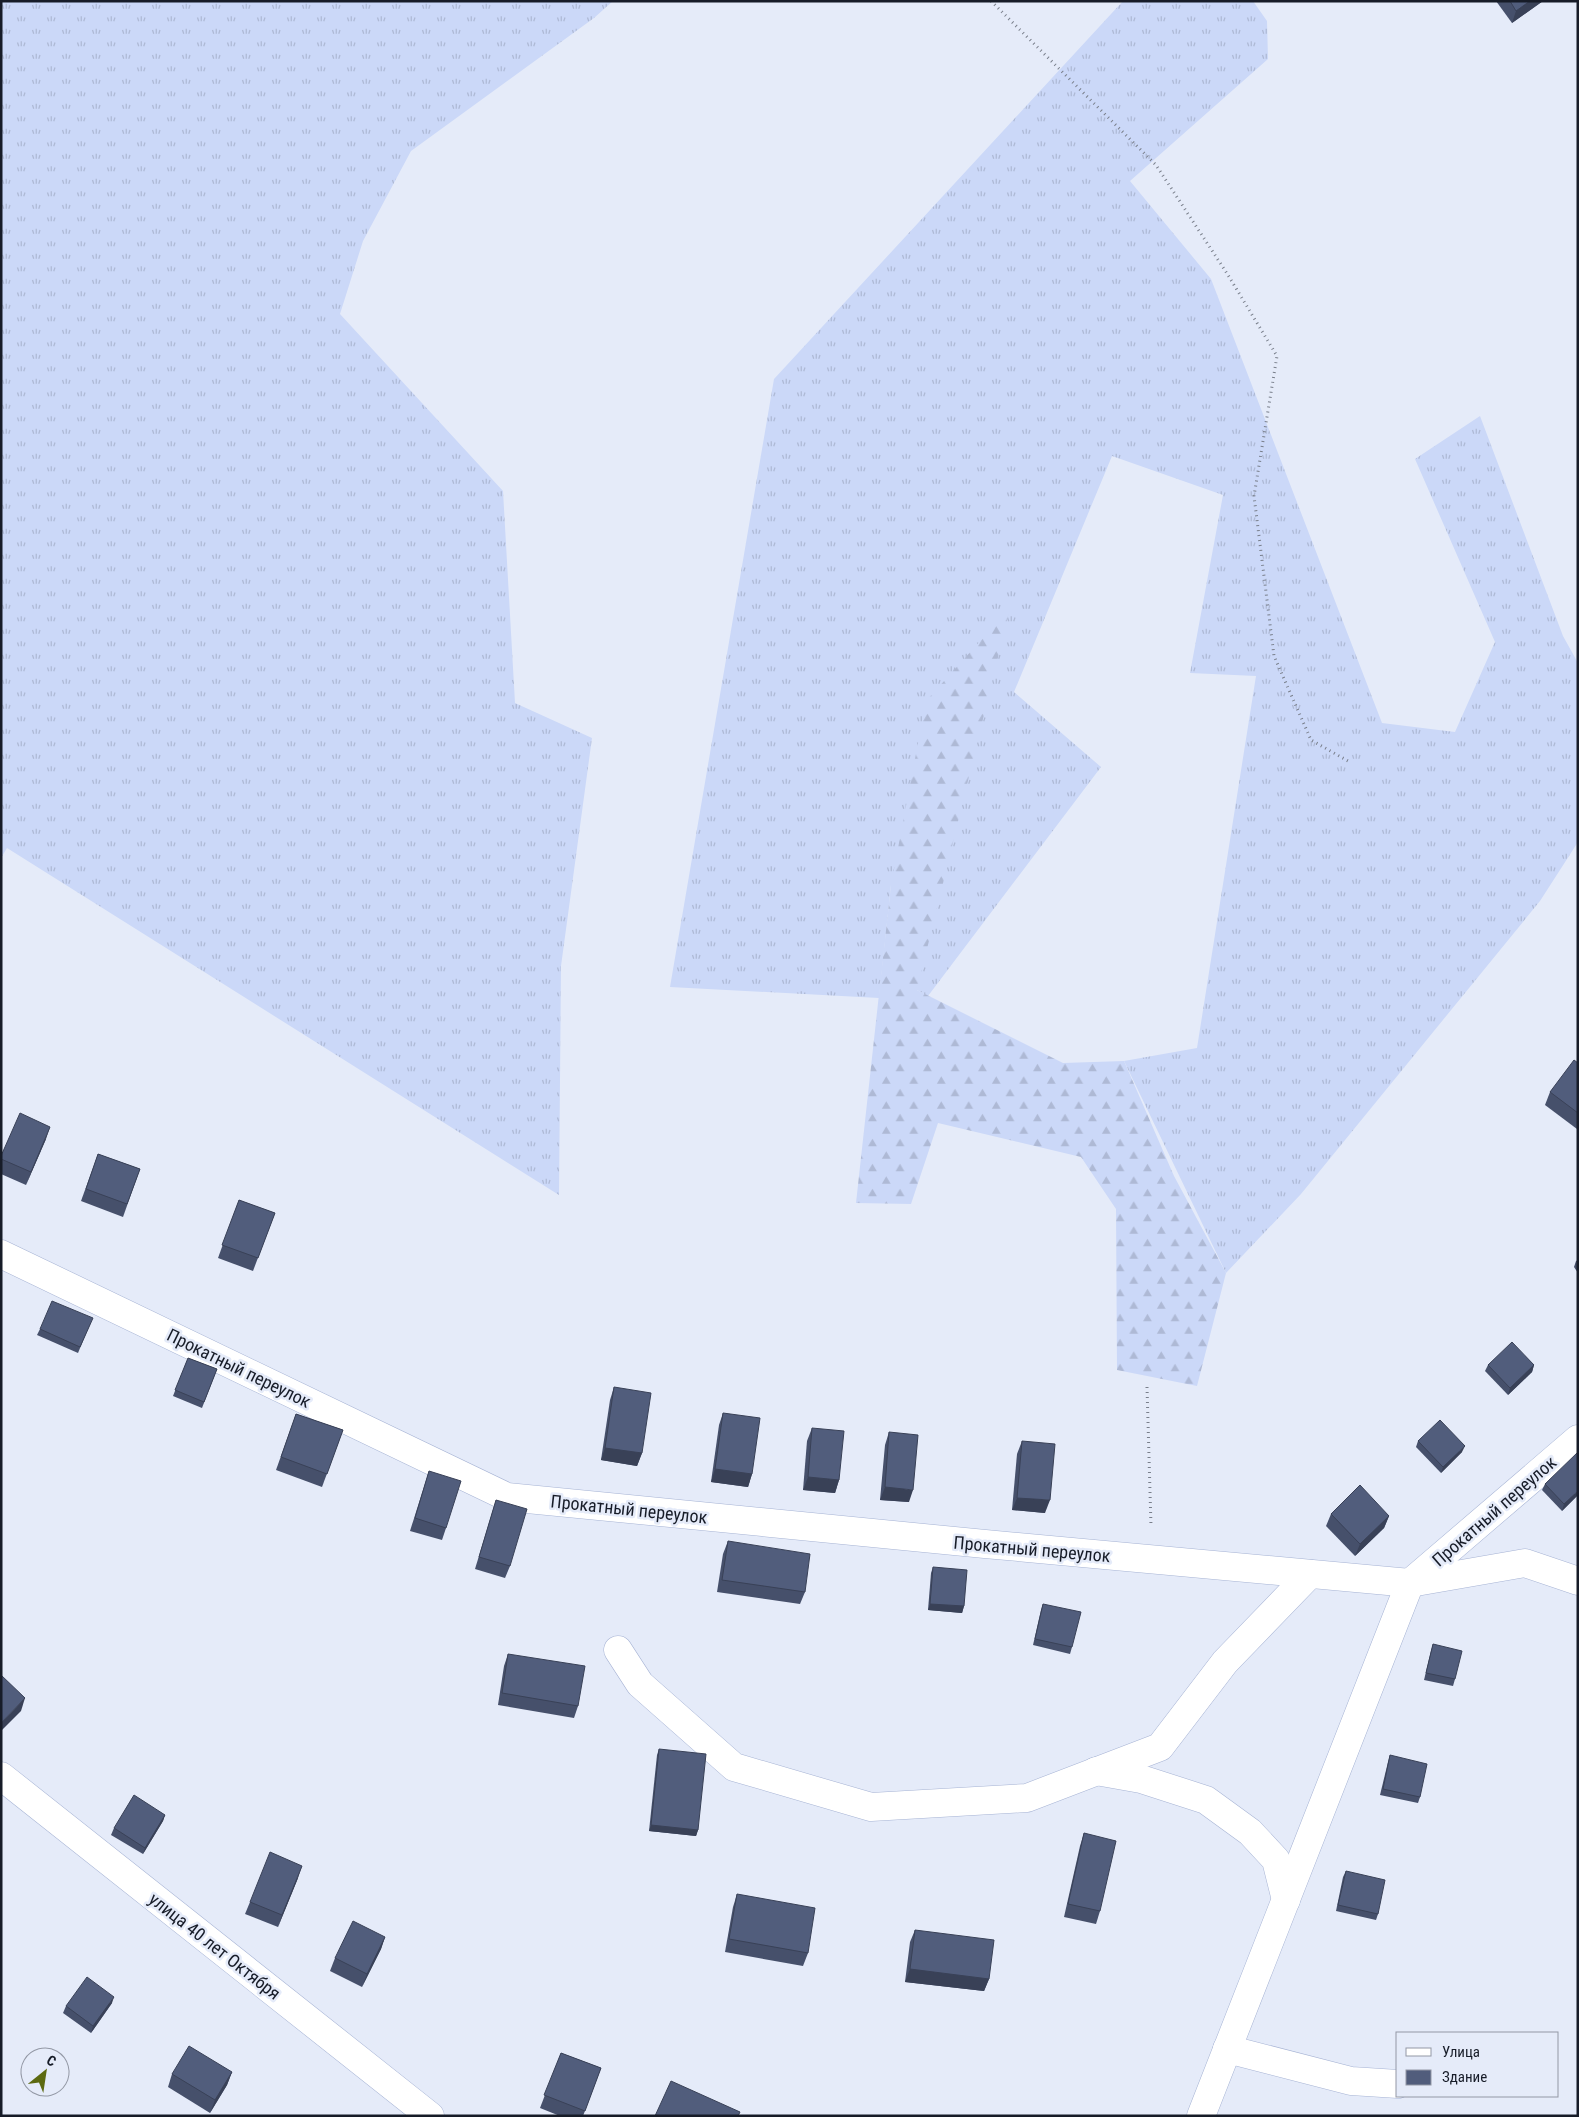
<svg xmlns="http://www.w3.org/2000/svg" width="1579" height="2117" viewBox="0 0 1579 2117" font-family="'Roboto Condensed',sans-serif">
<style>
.grass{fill:url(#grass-tufts)}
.forest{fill:url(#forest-firs)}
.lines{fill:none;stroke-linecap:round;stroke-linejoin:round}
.minor-casing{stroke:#a6b3d4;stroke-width:29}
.path{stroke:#797f8b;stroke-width:3;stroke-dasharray:1 4;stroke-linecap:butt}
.minor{stroke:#fff;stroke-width:28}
.wall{fill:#46506b}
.shaded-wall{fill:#394157}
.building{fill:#515d7c;stroke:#394157}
.labels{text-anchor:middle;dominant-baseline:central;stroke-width:5;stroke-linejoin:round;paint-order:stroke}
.street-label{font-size:18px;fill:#171c28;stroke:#e5ebf9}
</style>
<defs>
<pattern id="grass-tufts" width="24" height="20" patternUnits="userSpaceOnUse" patternTransform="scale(1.25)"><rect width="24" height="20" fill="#cbd8f8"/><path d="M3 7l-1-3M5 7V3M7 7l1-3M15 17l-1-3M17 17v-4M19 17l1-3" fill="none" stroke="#aeb9d5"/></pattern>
<pattern id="forest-firs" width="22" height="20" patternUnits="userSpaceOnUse" patternTransform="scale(1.25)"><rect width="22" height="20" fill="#cbd8f8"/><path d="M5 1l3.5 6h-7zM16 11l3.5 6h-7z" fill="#aeb9d5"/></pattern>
</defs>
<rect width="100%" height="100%" fill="#e5ebf9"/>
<g class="grass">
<path d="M1,1h612l-19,17 -183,133 -48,90 -23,73 163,177 12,212 77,35 -31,228 -2,229 -552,-347 -6,10z"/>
<path d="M1123,1h130l14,20 1,38 -138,122 81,98 171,444 73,9 40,-90 -80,-183 65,-43 83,220 15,27v179l-38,59 -239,293 -75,79 -102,-212 73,-13 59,-372 -66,-3 33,-178 -111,-39 -98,236 87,75 -173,229 -11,-6 -26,-105 -12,113 -209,-11 104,-608z"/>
</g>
<path class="forest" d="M1010,608l-93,382 146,73 61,-2 50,115 52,97 -29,113 -80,-16 -1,-161 -35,-52 -143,-34 -27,81 -55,-1 35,-318 35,-184z"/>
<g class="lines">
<g class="minor-casing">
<g id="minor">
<path d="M1,1254l506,243 478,47 425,39 115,-20 53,18"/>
<path d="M618,1650l22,34 94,83 137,40 156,-9 133,-51 65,-85 85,-88"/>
<path d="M1096,1771l45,8 65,21 44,32 26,28 10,40"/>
<path d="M1,1776l429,340"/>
<path d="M1227,2049l124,32 47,3"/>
<path d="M1201,2116l209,-533 168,-144"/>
</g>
</g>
<g class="path">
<path d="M991,1l165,164 72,110 49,81 -23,140 20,160 37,84 37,21"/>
<path d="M1147,1387l4,139"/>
</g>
<use href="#minor" class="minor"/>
</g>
<g class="wall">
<path d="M1496,1h47l-31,22z"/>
<path d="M1578,1063v65l-1,1 -32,-24 5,-13z"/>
<path d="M46,1139l-20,46 -25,-11v-18z"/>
<path d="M98,1154l42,15 -17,48 -42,-16z"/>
<path d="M239,1200l36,13 -22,58 -35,-13z"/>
<path d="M1578,1260v13l-4,-6 2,-6z"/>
<path d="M90,1324l-12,29 -41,-18 3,-6z"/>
<path d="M188,1358l29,11 -15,39 -29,-12z"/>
<path d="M1488,1365h46l-2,7 -24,23 -23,-24z"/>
<path d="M614,1387l28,66 -5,13 -36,-6 9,-60z"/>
<path d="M723,1413l29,61 -4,13 -37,-5 8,-57z"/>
<path d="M296,1414l47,16 -21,57 -46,-17z"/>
<path d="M812,1428l27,52 -4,13 -32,-3 4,-49z"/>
<path d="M889,1432l20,70 -29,-2 5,-55z"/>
<path d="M1022,1441l23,72 -33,-3 5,-56z"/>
<path d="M1418,1441l44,11 -21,21 -25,-26z"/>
<path d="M429,1471l17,57 -4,12 -32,-9z"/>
<path d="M1545,1484l33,11 -16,16 -20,-21z"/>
<path d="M496,1500l14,66 -5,12 -30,-9 17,-56z"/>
<path d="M1331,1514l58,2 -5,12 -29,28 -29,-30z"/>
<path d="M728,1541l77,51 -5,12 -83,-12 6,-38z"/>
<path d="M933,1567l31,39 -2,7 -34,-3 3,-37z"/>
<path d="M1043,1604l29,43 -2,7 -37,-9 8,-35z"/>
<path d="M1433,1644l22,35 -2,7 -29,-6 7,-29z"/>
<path d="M508,1654l70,52 -4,12 -76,-13 6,-39z"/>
<path d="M659,1749l39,81 -2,6 -47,-5 8,-76z"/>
<path d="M1390,1755l30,42 -2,6 -38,-8 8,-33z"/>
<path d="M165,1815l-2,6 -20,33 -32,-19 3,-7z"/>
<path d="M1084,1833l16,78 -4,13 -32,-7 16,-71z"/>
<path d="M1346,1871l32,43 -2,6 -40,-9 7,-34z"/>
<path d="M298,1878l-20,49 -33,-13 5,-12z"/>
<path d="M737,1894l71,59 -5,13 -78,-14 8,-45z"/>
<path d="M915,1930l74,49 -5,12 -79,-9 5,-40z"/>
<path d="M385,1937l-4,12 -19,38 -32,-16 5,-13z"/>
<path d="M112,2003l-21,30 -28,-20 3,-7z"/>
<path d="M561,2053l40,15 -18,48h-23l-20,-8z"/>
<path d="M232,2072l-5,13 -17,28 -42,-26 4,-13z"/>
</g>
<g class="shaded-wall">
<path d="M1530,1h13l-31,22 4,-12z"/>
<path d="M50,1127l-4,12 -20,46 5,-13z"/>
<path d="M1534,1365l-2,7 -24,23 2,-7z"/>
<path d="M1465,1446l-3,6 -21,21 2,-6z"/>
<path d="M605,1448l37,5 -5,13 -36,-6z"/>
<path d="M715,1469l37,5 -4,13 -37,-5z"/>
<path d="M808,1477l31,3 -4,13 -32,-3z"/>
<path d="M885,1487l28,3 -4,12 -29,-2z"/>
<path d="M1578,1491v4l-16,16 2,-7z"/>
<path d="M1017,1498l33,2 -5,13 -33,-3z"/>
<path d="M1389,1516l-5,12 -29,28 5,-12z"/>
<path d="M930,1604l34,2 -2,7 -34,-3z"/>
<path d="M25,1698l-4,13 -20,20v-8z"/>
<path d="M165,1815l-2,6 -20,33 2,-6z"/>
<path d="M651,1825l47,5 -2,6 -47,-5z"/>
<path d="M302,1866l-4,12 -20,49 4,-12z"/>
<path d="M385,1937l-4,12 -19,38 5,-13z"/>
<path d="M910,1969l79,10 -5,12 -79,-9z"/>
<path d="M114,1997l-2,6 -21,30 2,-7z"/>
<path d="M232,2072l-5,13 -17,28 5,-13z"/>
</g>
<g class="building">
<path d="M1510,1h20l-14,10z"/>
<path d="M1574,1060l4,3v50l-28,-21z"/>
<path d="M20,1113l30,14 -19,45 -30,-13v-3z"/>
<path d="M98,1154l42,15 -13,35 -41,-15z"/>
<path d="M239,1200l36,13 -17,45 -36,-13z"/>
<path d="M52,1301l41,17 -13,29 -40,-18z"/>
<path d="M1512,1342l22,23 -24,23 -22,-23z"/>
<path d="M188,1358l29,11 -13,33 -29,-12z"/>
<path d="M614,1387l37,6 -9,60 -37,-5z"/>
<path d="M723,1413l37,5 -8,56 -37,-5z"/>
<path d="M296,1414l47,16 -16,44 -46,-17z"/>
<path d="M1440,1420l25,26 -22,21 -25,-26z"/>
<path d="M812,1428l32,3 -5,49 -31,-3z"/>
<path d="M889,1432l29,3 -5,55 -28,-3z"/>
<path d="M1022,1441l33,3 -5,56 -33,-2z"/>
<path d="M1578,1452v39l-14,13 -19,-20z"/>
<path d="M429,1471l32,10 -15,47 -31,-10z"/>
<path d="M1360,1485l29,31 -29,28 -29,-30z"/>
<path d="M496,1500l31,9 -17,57 -31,-9z"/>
<path d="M728,1541l82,13 -5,38 -83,-12z"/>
<path d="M933,1567l34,3 -3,36 -34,-2z"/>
<path d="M1043,1604l38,8 -9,35 -37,-8z"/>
<path d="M1433,1644l29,7 -7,28 -29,-6z"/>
<path d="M508,1654l77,12 -7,40 -76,-13z"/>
<path d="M1,1675l24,23 -24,25z"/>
<path d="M659,1749l47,5 -8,76 -47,-5z"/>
<path d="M1390,1755l37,9 -7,33 -37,-8z"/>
<path d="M134,1795l31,20 -20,33 -31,-20z"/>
<path d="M1084,1833l32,8 -16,70 -32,-7z"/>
<path d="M270,1852l32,14 -20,49 -32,-13z"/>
<path d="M1346,1871l39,9 -7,34 -40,-9z"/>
<path d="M737,1894l78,14 -7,45 -79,-14z"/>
<path d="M353,1921l32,16 -18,37 -32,-16z"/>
<path d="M915,1930l79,10 -5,39 -79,-10z"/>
<path d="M87,1977l27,20 -21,29 -27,-20z"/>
<path d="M189,2046l43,26 -17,28 -43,-26z"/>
<path d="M561,2053l40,15 -16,43 -41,-16z"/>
<path d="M671,2081l69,31 -2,4h-83z"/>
</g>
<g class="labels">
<g class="street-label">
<text transform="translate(239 1368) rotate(26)">Прокатный переулок</text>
<text transform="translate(629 1509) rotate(6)">Прокатный переулок</text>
<text transform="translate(1494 1511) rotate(-41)">Прокатный переулок</text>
<text transform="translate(1032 1549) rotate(5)">Прокатный переулок</text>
<text transform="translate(215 1946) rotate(38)">улица 40 лет Октября</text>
</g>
</g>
<rect width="1579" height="2117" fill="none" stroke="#171c28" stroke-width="5"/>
<rect x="1396" y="2032" width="162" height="65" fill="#e5ebf9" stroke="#9398a5"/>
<rect x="1406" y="2048" width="25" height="8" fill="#ffffff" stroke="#9398a5"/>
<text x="1442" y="2057" font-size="15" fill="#171c28">Улица</text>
<rect x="1406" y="2070" width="25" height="15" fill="#515d7c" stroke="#9398a5"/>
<text x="1442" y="2082" font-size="15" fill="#171c28">Здание</text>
<g transform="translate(45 2072) rotate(30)"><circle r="24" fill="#e5ebf9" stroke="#9398a5"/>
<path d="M0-4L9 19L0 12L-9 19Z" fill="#5d6a11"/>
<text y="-8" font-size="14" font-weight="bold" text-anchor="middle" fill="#171c28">С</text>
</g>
</svg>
